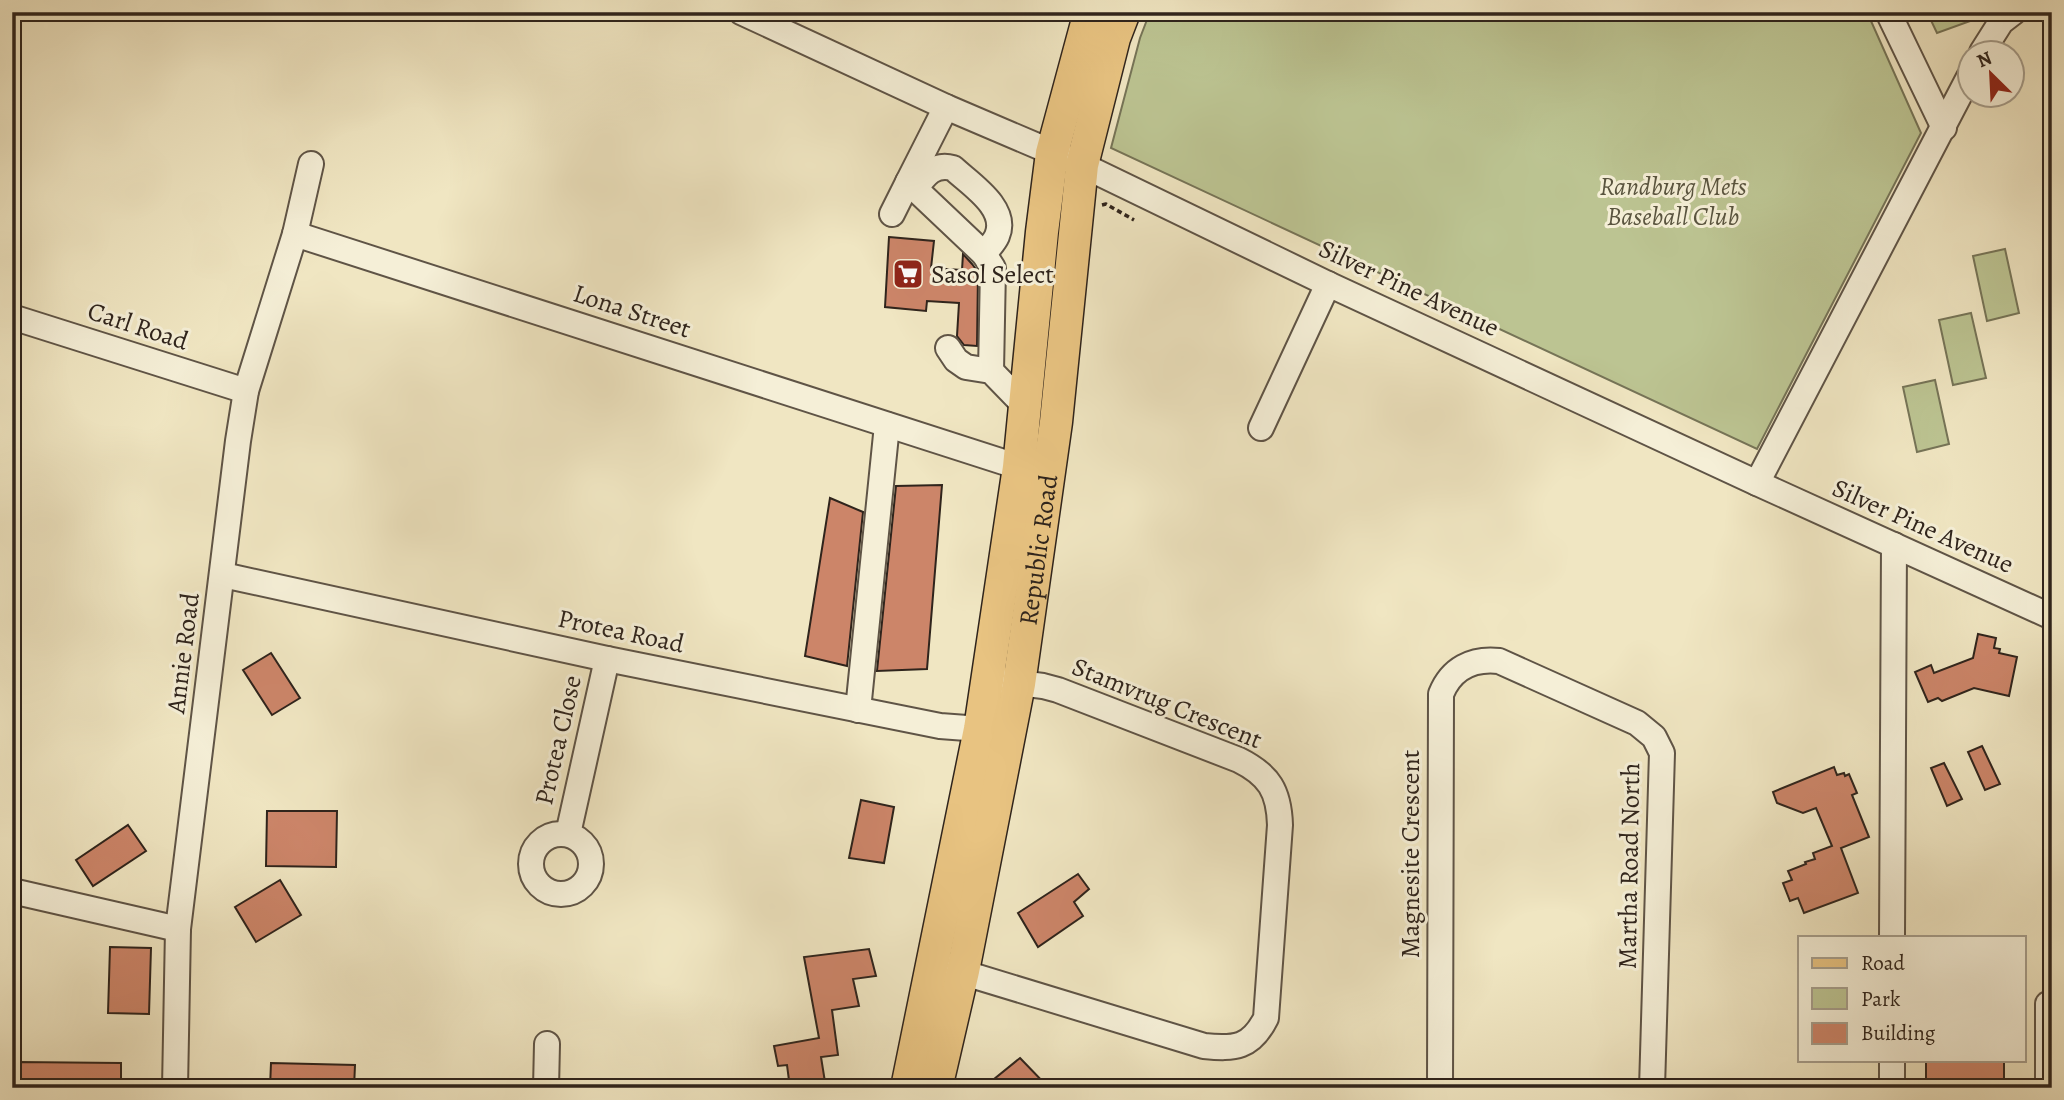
<svg xmlns="http://www.w3.org/2000/svg" width="2064" height="1100" viewBox="0 0 2064 1100" font-family="Alegreya,serif">
<style>
.green{fill:#bcc492;stroke:#767457;stroke-width:2}
.building{fill:#cc8569;stroke:#2f241c;stroke-width:2}
.lines{fill:none;stroke-linecap:round;stroke-linejoin:round}
.minor-casing{stroke:#5f5446;stroke-width:28}
.major-casing{stroke:#2f241c;stroke-width:35}
.path{stroke:#2f241c;stroke-width:3.5;stroke-dasharray:5 3.5;stroke-linecap:butt}
.minor{stroke:#f5efd7;stroke-width:24}
.major{stroke:#e8c381;stroke-width:32}
.labels{text-anchor:middle;dominant-baseline:central;stroke-width:6;stroke-linejoin:round;paint-order:stroke}
.park-label{font-size:26px;font-style:italic;fill:#59543f;stroke:#f5efd7}
.poi-label{font-size:26px;fill:#2f241c;stroke:#f5efd7;text-anchor:start}
.street-label{font-size:26px;fill:#2f241c;stroke:#f5efd7}
</style>
<rect width="100%" height="100%" fill="#f0e6c2"/>
<filter id="stains"><feTurbulence type="fractalNoise" baseFrequency=".00286" numOctaves="4"/><feColorMatrix values="0 0 0 0 .2 0 0 0 0 .09 0 0 0 0 .02 0 0 0 .5 -.17"/></filter>
<radialGradient id="worn" r=".72"><stop offset=".6" stop-color="#630" stop-opacity="0"/><stop offset="1" stop-color="#630" stop-opacity=".3"/></radialGradient>
<g class="green">
<path d="M1150,12h717l54,121 -164,316 -646,-301 29,-110z"/>
<path d="M1927,12h68l-58,21z"/>
<path d="M2005,249l14,64 -32,8 -14,-65z"/>
<path d="M1971,313l15,65 -33,7 -14,-65z"/>
<path d="M1935,380l14,64 -32,8 -14,-65z"/>
</g>
<g class="building">
<path d="M889,237l45,4 -3,27 31,2 1,-16 9,10 6,8 -1,74 -13,-1 -7,-9 2,-33 -32,-2 -1,10 -41,-4z"/>
<path d="M942,485l-15,184 -50,2 19,-185z"/>
<path d="M830,498l33,14 -16,154 -42,-10z"/>
<path d="M1978,634l18,4 -2,10 6,1 -1,4 18,4 -8,39 -35,-8 -32,13 -4,-3 -10,4 -13,-30 16,-7 3,8 39,-15z"/>
<path d="M271,653l29,45 -28,17 -29,-45z"/>
<path d="M1982,746l18,38 -15,6 -17,-38z"/>
<path d="M1944,763l18,36 -15,7 -16,-38z"/>
<path d="M1834,767l3,8 7,-2 1,3 4,-2 8,19 -5,2 17,42 -28,11 17,45 -54,20 -6,-15 -8,3 -7,-18 9,-3 -4,-9 18,-7 -1,-2 10,-3 -2,-6 19,-7 -16,-38 -13,5 -26,-10 -4,-11z"/>
<path d="M861,800l33,7 -10,56 -35,-5z"/>
<path d="M267,811h70l-1,56 -70,-1z"/>
<path d="M128,825l18,26 -53,35 -17,-26z"/>
<path d="M1078,874l11,15 -15,13 9,14 -45,31 -20,-34z"/>
<path d="M280,880l21,35 -45,27 -21,-35z"/>
<path d="M110,947l41,1 -2,66 -41,-1z"/>
<path d="M869,949l7,27 -23,3 6,27 -27,4 6,45 -17,2 4,25 -35,6 -3,-23 -9,1 -4,-20 45,-8 -15,-81z"/>
<path d="M1020,1058l29,30h-66z"/>
<path d="M2004,1060v28h-78v-27z"/>
<path d="M17,1062l104,1v25h-104z"/>
<path d="M271,1063l84,2 -1,23h-84z"/>
</g>
<g class="lines">
<g class="minor-casing">
<g id="minor">
<path d="M741,12l205,95 136,58 246,119 429,199 295,134"/>
<path d="M1888,12l56,116"/>
<path d="M1982,52l19,-30 13,-10"/>
<path d="M946,107l-38,75 76,72 9,14 -2,103"/>
<path d="M915,189c10,-14 19,-26 38,-21 17,16 56,40 44,68 -3,7 -9,12 -13,18"/>
<path d="M892,214l16,-32"/>
<path d="M295,234l724,233"/>
<path d="M12,317l234,74"/>
<path d="M948,348l8,12 10,7 25,4 36,37"/>
<path d="M1261,428l67,-144"/>
<path d="M1757,483l212,-406"/>
<path d="M223,575l384,84 333,67 40,3 17,5"/>
<path d="M858,710l29,-285"/>
<circle cx="561" cy="864" r="30"/>
<path d="M568,834l39,-175"/>
<path d="M12,891l166,38"/>
<path d="M1892,937l2,-392"/>
<path d="M948,968l256,78c31,3 47,2 62,-28l14,-193c-1,-34 -11,-50 -41,-65l-181,-70 -15,-4 -41,-5"/>
<path d="M2048,1004v84"/>
<path d="M175,1088l3,-159 60,-488 8,-50 49,-157 16,-70"/>
<path d="M546,1088l1,-44"/>
<path d="M1440,1088l1,-394c10,-25 31,-36 58,-33l138,62 17,14 8,16 -10,335"/>
<path d="M1892,1088v-28"/>
</g>
</g>
<g class="major-casing">
<g id="major">
<path d="M907,1088l73,-359 39,-262 23,-235 10,-79 38,-141"/>
<path id="s1" d="M936,1088l27,-117 56,-287 37,-262 26,-257 32,-127 10,-26"/>
</g>
</g>
<path class="path" d="M1102,205l4,-1 28,16"/>
<use href="#minor" class="minor"/>
<use href="#major" class="major"/>
</g>
<defs>
<g id="supermarket-square" transform="scale(1.575)"><rect x="-9" y="-9" width="18" height="18" rx="4" fill="#8f2418" stroke="#f5efd7"/><path d="M-6-5.5h2.5l.6 2H6L4.5 2H-2.5L-4.4-4H-6ZM-1.5 3.2a1.3 1.3 0 1 0 .1 0ZM3 3.2a1.3 1.3 0 1 0 .1 0Z" fill="#fff"/></g>
</defs>
<g fill-rule="evenodd">
<use href="#supermarket-square" x="908" y="274"/>
</g>
<g class="labels">
<g class="park-label">
<text x="1673" y="186">Randburg Mets<tspan x="1673" dy="30">Baseball Club</tspan></text>
</g>
<g class="poi-label">
<text x="931" y="274">Sasol Select</text>
</g>
<g class="street-label">
<text transform="translate(1409 288) rotate(25)">Silver Pine Avenue</text>
<text transform="translate(632 311) rotate(18)">Lona Street</text>
<text transform="translate(138 326) rotate(18)">Carl Road</text>
<text transform="translate(1923 526) rotate(24)">Silver Pine Avenue</text>
<text stroke="none"><textPath href="#s1" startOffset="548">Republic Road</textPath></text>
<text transform="translate(621 631) rotate(12)">Protea Road</text>
<text transform="translate(183 653) rotate(-83)">Annie Road</text>
<text transform="translate(1167 703) rotate(22)">Stamvrug Crescent</text>
<text transform="translate(558 740) rotate(-77)">Protea Close</text>
<text transform="translate(1410 854) rotate(-90)">Magnesite Crescent</text>
<text transform="translate(1629 866) rotate(-89)">Martha Road North</text>
</g>
</g>
<rect width="2064" height="1100" fill="none" stroke="#f0e6c2" stroke-width="42"/>
<rect x="14" y="14" width="2036" height="1072" fill="none" stroke="#2f241c" stroke-width="3.5"/>
<rect x="21" y="21" width="2022" height="1058" fill="none" stroke="#2f241c" stroke-width="2"/>
<rect x="1798" y="936" width="228" height="126" fill="#f5efd7" stroke="#a69e8c" stroke-width="2"/>
<rect x="1812" y="958" width="35" height="10" fill="#e8c381" stroke="#a69e8c" stroke-width="2"/>
<text x="1861" y="970" font-size="21" fill="#2f241c">Road</text>
<rect x="1812" y="988" width="35" height="21" fill="#bcc492" stroke="#a69e8c" stroke-width="2"/>
<text x="1861" y="1006" font-size="21" fill="#2f241c">Park</text>
<rect x="1812" y="1023" width="35" height="21" fill="#cc8569" stroke="#a69e8c" stroke-width="2"/>
<text x="1861" y="1040" font-size="21" fill="#2f241c">Building</text>
<g transform="translate(1991 74) rotate(336)"><circle r="33" fill="#f5efd7" stroke="#a69e8c" stroke-width="2"/>
<path d="M0-5L12 26L0 18L-12 26Z" fill="#8f2418"/>
<text y="-10" font-size="19" font-weight="bold" text-anchor="middle" fill="#2f241c">N</text>
</g>
<rect width="100%" height="100%" filter="url(#stains)"/>
<rect width="100%" height="100%" fill="url(#worn)"/>
</svg>
